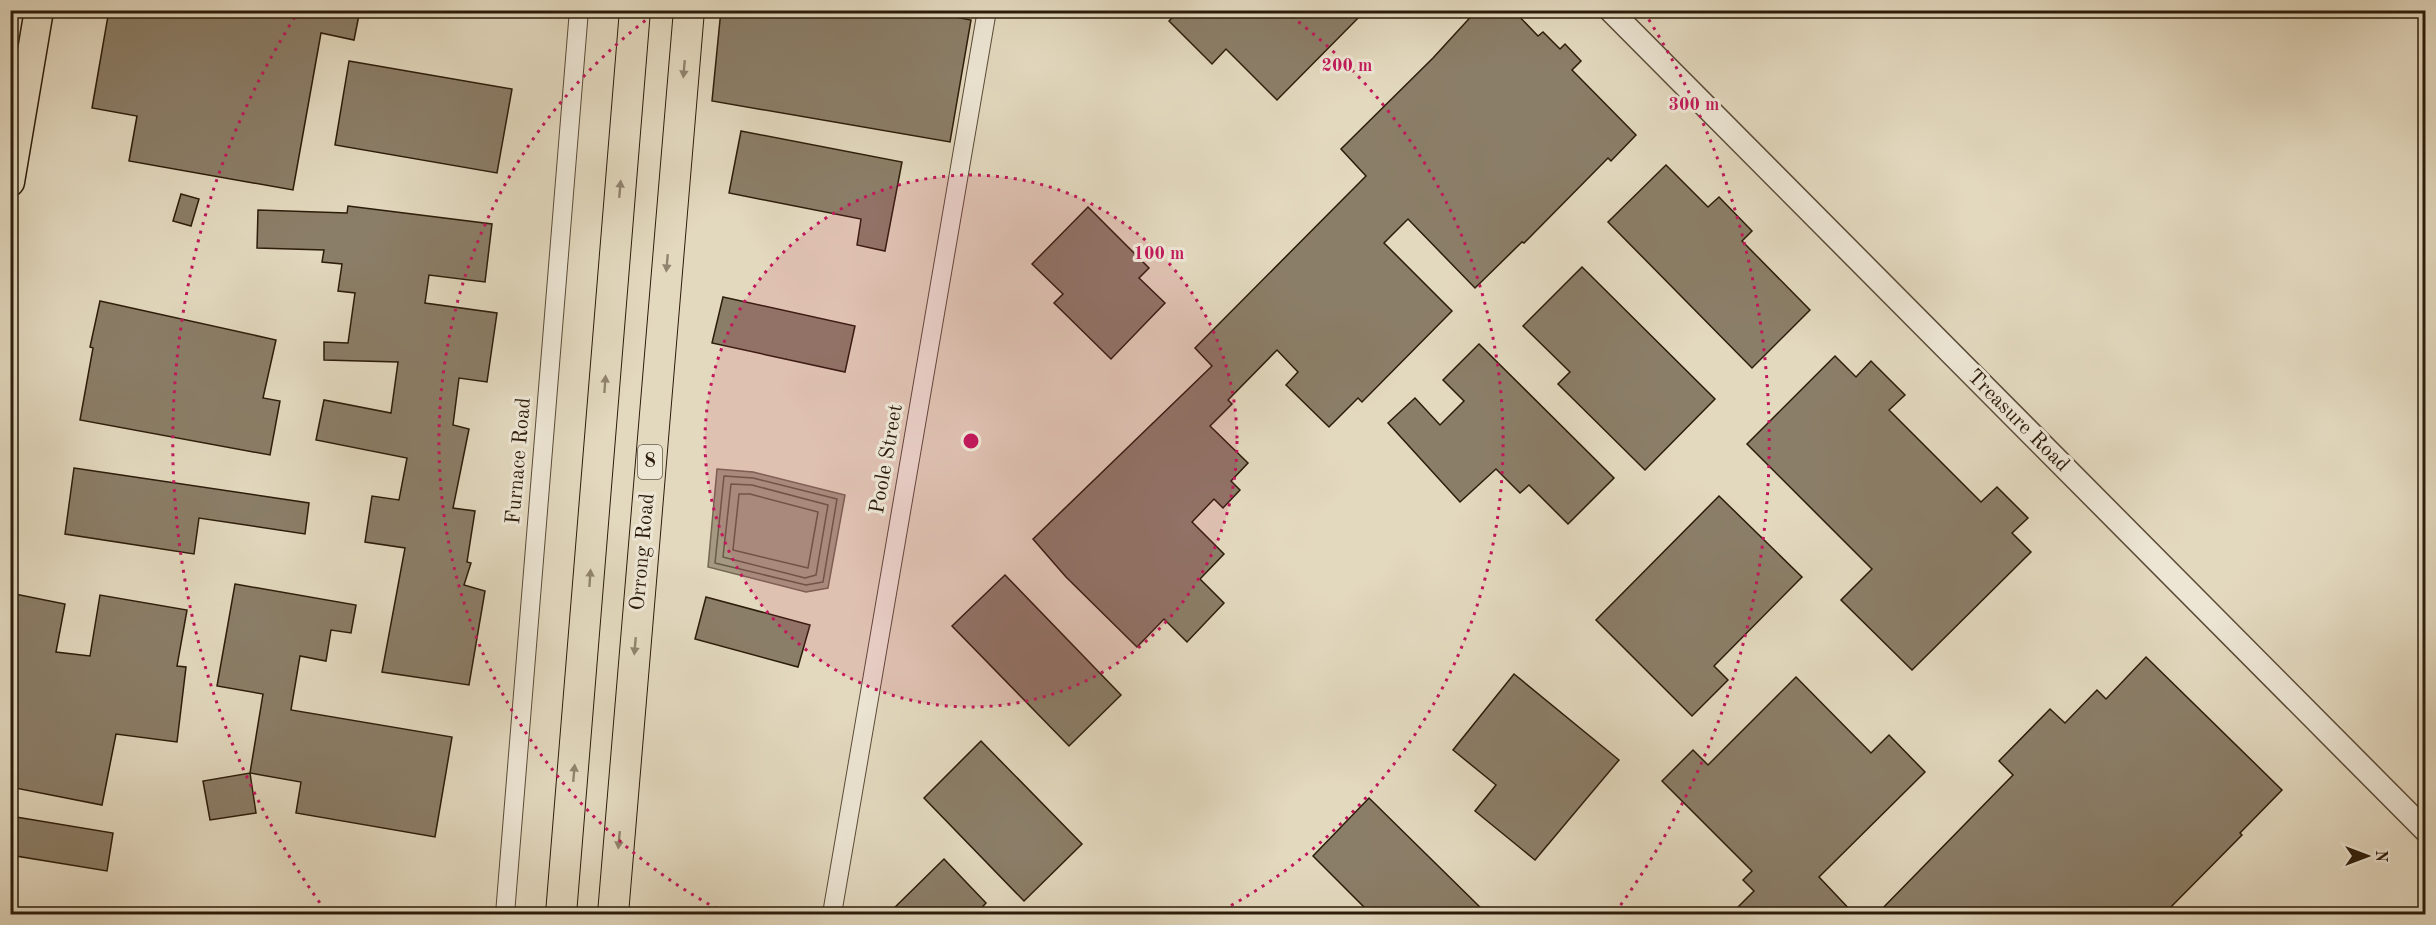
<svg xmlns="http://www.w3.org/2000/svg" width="2436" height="925" viewBox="0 0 2436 925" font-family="'Old Standard TT',serif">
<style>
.water{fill:#a59981;stroke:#756751;stroke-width:1.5}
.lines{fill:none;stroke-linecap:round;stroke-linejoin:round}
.shore{stroke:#685a46;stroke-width:1.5}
.building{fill:#8b7e68;stroke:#2c1c0a;stroke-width:1.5}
.minor-casing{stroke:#5a4b37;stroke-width:20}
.tertiary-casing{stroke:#5a4b37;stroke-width:25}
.primary-casing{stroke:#2c1c0a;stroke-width:31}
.trunk-casing{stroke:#2c1c0a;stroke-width:32}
.minor{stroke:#ede6d5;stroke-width:18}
.tertiary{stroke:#ede6d5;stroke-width:22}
.primary{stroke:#e3d9bf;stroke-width:28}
.trunk{stroke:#e3d9bf;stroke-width:30}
.oneway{fill:#91846e}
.ring{fill:none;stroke:#c2185b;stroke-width:3;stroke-dasharray:3 6}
.labels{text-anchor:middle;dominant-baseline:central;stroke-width:6;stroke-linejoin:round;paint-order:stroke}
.shield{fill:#ede6d5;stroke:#665947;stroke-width:1.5}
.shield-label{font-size:20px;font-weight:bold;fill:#2c1c0a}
.street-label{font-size:21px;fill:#2c1c0a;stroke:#ede6d5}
.centre{fill:#c2185b;stroke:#ede6d5;stroke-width:3}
.ring-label{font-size:18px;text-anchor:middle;font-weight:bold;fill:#c2185b;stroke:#ede6d5;stroke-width:6;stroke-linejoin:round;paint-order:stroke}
</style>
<rect width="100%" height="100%" fill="#e3d9bf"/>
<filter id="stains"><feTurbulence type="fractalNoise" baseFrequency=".00333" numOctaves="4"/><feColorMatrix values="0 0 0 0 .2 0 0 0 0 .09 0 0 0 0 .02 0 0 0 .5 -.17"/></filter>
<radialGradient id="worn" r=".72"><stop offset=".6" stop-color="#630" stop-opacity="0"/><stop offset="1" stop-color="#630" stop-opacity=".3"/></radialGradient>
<path class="water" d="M717,469l36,3 92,23 -17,93 -22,4 -98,-25z"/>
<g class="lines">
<g class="shore">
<path d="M724,476l29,2 84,21 -14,83 -17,3 -91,-22z"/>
<path d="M731,484l21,1 76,20 -12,70 -11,3 -82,-21z"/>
<path d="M739,494h11l68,18 -10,56 -75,-18z"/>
</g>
</g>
<g class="building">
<path d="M109,10l40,7v-7h211l-6,30 -33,-7 -28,157 -164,-29 8,-45 -45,-8z"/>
<path d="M721,10h198l52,10 -21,122 -238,-41z"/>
<path d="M1180,10h186l-89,90 -51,-51 -14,15 -43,-43z"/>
<path d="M1477,10h36l25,26 5,-4 17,17 5,-5 16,17 -9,9 64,65 -25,26 -3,-3 -84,85 -2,-1 -47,46 -67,-69 -24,24 68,68 -90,91 -4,-4 -29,29 -43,-42 12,-13 -21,-22 -49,50 4,4 -22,22 38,37 -17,18 9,9 -17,18 -9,-9 -22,23 32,32 -24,25 24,24 -37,39 -23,-23 -27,28 -71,-70 -33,-38 179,-173 -17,-18 171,-172 -25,-27 92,-91z"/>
<path d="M349,61l163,28 -15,84 -162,-28z"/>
<path d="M741,131l161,31 -17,89 -28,-6 4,-26 -132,-26z"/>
<path d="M1666,165l42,42 11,-10 33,34 -10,10 68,69 -58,58 -144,-146z"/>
<path d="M181,194l18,5 -8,27 -18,-5z"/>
<path d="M348,206l144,18 -7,58 -56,-7 -4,28 72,10 -10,69 -28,-4 -6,47 16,4 -16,79 22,3 -8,51 4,1 -7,22 21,6 -16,94 -87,-13 23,-124 -40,-6 7,-46 27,4 8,-42 -91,-18 8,-40 67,13 7,-51 -74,-2v-18l24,1 7,-50 -17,-2 4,-27 -20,-2 2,-12 -67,-2 1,-38 89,3z"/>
<path d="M1088,207l61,61 -10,10 26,25 -54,56 -57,-56 9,-9 -31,-30z"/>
<path d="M1582,267l133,132 -70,71 -87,-86 12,-12 -47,-46z"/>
<path d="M723,297l132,29 -10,46 -133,-29z"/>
<path d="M100,301l176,39 -13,58 17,3 -10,54 -190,-35 13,-72 -3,-1z"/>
<path d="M1479,344l135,134 -46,46 -39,-39 -9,8 -24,-24 -36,33 -72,-79 27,-25 25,27 24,-24 -21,-21z"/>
<path d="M1835,356l21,21 15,-16 34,34 -16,15 92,92 16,-15 31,31 -16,15 19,19 -119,118 -71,-70 31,-31 -125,-125z"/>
<path d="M74,468l235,35 -4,31 -106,-16 -5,36 -129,-20z"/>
<path d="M1719,496l83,81 -88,89 14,14 -36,36 -96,-96z"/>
<path d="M1005,575l116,120 -52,51 -117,-120z"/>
<path d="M235,584l121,21 -5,28 -20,-3 -5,31 -26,-5 -9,54 161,27 -17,100 -139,-24 5,-31 -51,-9 13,-79 -46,-8z"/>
<path d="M15,594l50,10 -9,48 34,4 10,-61 87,15 -10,56 9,1 -9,75 -61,-8 -14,71 -92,-18v-172z"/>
<path d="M706,597l104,28 -12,42 -103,-28z"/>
<path d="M2146,657l136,133 -42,43 2,2 -79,80h-287l137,-140 -14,-14 51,-52 15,14 32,-33 9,9z"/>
<path d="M1514,674l105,86 -84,100 -60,-49 21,-26 -43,-35z"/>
<path d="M1796,677l75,76 18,-18 36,37 -106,105 36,38h-125l24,-24 -11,-11 9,-9 -90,-90 31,-31 15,15z"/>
<path d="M981,741l101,103 -58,57 -100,-103z"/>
<path d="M250,773l6,40 -46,7 -7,-39z"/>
<path d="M1369,798l119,117h-116l-59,-59z"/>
<path d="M10,816l103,17 -6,38 -97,-16z"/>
<path d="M944,859l42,44 -11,12h-88z"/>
</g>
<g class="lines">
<g class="minor-casing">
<g id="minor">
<path d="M505,914l74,-904"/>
<path d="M832,914l155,-904"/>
</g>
</g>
<g class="tertiary-casing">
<path id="tertiary" d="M1610,10l816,821"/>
</g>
<g class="primary-casing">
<path id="primary" d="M10,182l29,-172"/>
</g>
<g class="trunk-casing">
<g id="trunk">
<path d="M561,914l74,-904"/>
<path d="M613,914l76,-904"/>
</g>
</g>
<use href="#minor" class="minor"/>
<use href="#tertiary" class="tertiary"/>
<use href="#primary" class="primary"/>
<use href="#trunk" class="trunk"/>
</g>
<defs><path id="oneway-solid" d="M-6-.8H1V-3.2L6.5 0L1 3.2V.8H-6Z" transform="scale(1.5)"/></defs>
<g class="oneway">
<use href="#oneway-solid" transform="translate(684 69) rotate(95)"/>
<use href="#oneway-solid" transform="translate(620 189) rotate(-85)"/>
<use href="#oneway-solid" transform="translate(667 263) rotate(95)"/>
<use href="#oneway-solid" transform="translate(605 384) rotate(-86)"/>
<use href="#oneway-solid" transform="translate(590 578) rotate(-86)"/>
<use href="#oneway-solid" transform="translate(635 646) rotate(95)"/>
<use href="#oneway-solid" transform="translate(574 773) rotate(-85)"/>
<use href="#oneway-solid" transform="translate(619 840) rotate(95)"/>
</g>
<circle cx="971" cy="441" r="266" fill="#c2185b" fill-opacity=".12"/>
<g class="ring">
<circle cx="971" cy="441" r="266"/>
<path d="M725 913A532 532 0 0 1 658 11M1284 11A532 532 0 0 1 1217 913"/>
<path d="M325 910A798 798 0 0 1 298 12M1644 12A798 798 0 0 1 1617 910"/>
</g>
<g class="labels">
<rect class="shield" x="638" y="445" width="24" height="34" rx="4.5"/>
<g class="shield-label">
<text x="650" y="462">8</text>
</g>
<g class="street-label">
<text transform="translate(2018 421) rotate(45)">Treasure Road</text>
<text transform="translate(887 459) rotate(-80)">Poole Street</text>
<text transform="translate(519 461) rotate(-85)">Furnace Road</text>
<text transform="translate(643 552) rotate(-85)">Orrong Road</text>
</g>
</g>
<circle cx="971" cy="441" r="9" class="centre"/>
<g class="ring-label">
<text x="1347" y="71">200 m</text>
<text x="1694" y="110">300 m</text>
<text x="1159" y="259">100 m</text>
</g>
<rect width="2436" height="925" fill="none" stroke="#e3d9bf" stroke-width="36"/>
<rect x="12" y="12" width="2412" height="901" fill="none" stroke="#2c1c0a" stroke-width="3"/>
<rect x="18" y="18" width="2400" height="889" fill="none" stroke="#2c1c0a" stroke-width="1.5"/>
<g transform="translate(2367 856) rotate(90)" stroke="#ede6d5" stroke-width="4.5" paint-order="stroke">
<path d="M0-4.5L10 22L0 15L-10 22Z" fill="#2c1c0a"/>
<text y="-9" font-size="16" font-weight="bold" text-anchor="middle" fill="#2c1c0a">N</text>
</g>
<rect width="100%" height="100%" filter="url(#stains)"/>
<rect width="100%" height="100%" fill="url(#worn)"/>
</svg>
